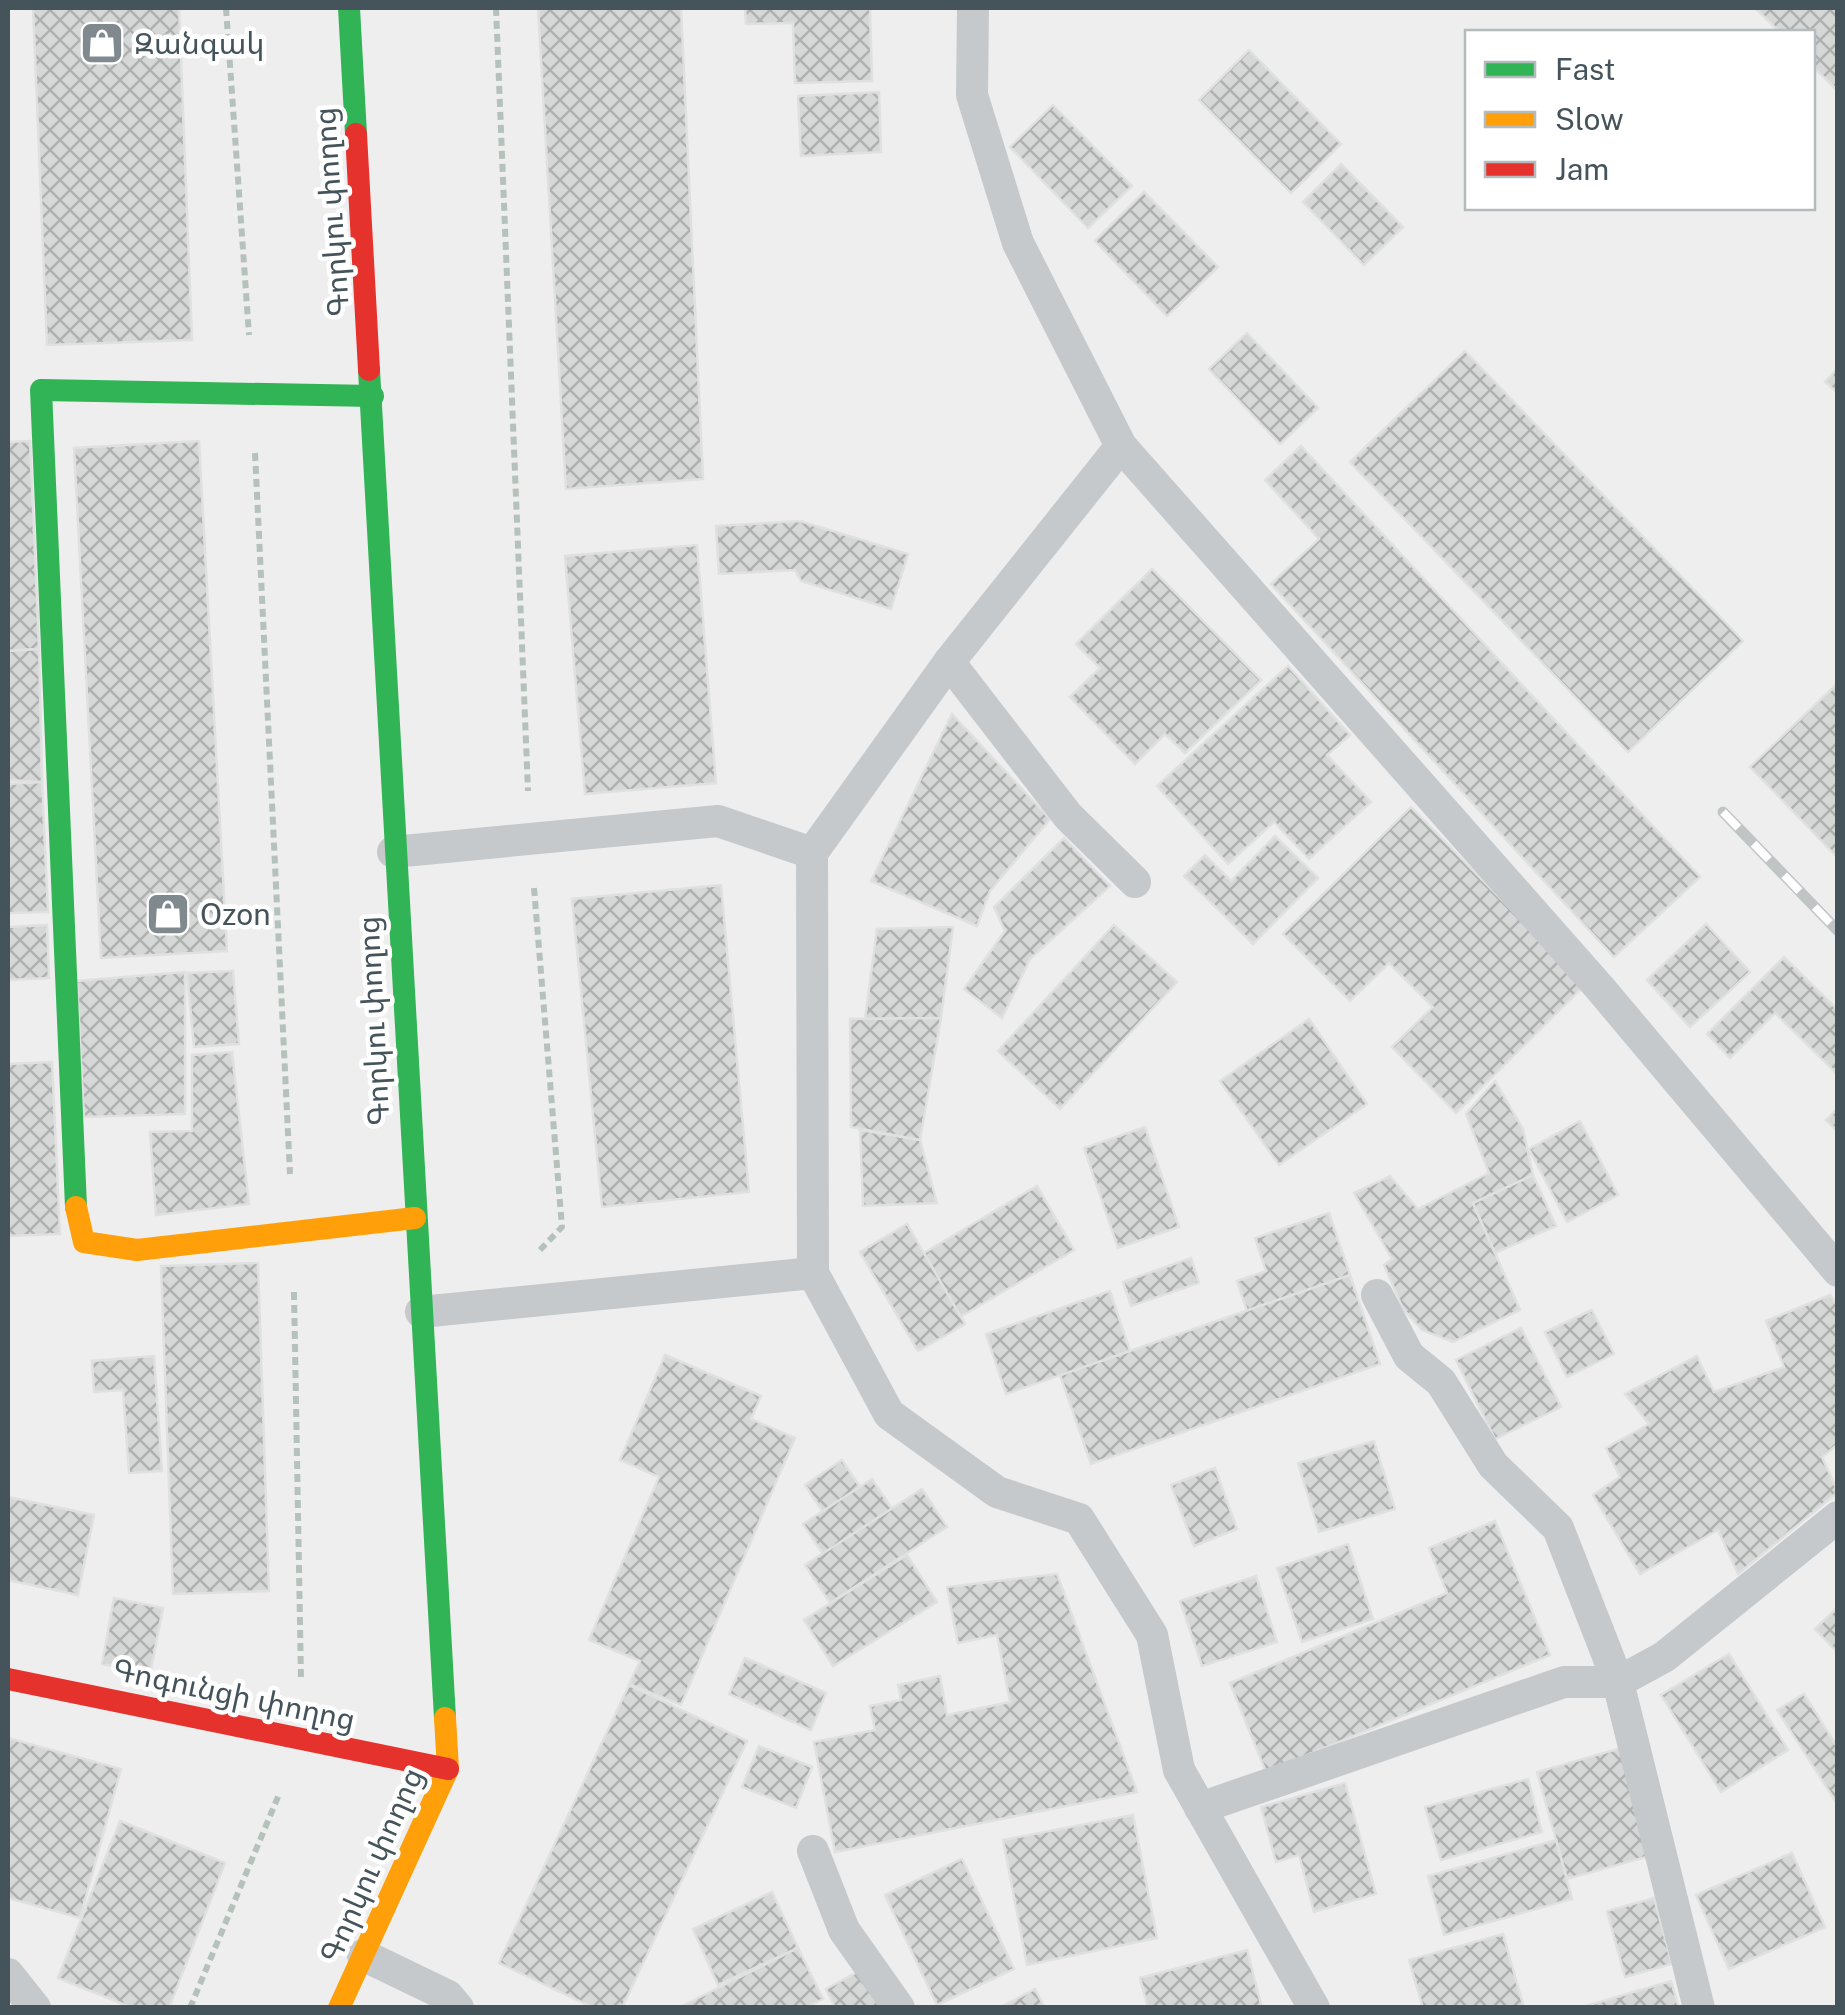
<svg xmlns="http://www.w3.org/2000/svg" width="1845" height="2015" viewBox="0 0 1845 2015" font-family="'Public Sans','Noto Sans Armenian',sans-serif">
<style>
.building{fill:url(#building-cross-hatch);stroke:#e0e0e1;stroke-width:2.5}
.lines{fill:none;stroke-linecap:round;stroke-linejoin:round}
.path{stroke:#b4c2bb;stroke-width:6;stroke-dasharray:8 5;stroke-linecap:butt}
.lane{stroke:#c5c9cb;stroke-width:32}
.fast{stroke:#30b455;stroke-width:22}
.slow{stroke:#ff9f0a;stroke-width:22}
.jam{stroke:#e5322d;stroke-width:22}
.rail-casing{stroke:#c1c4c5;stroke-width:11}
.rail{stroke:#fff;stroke-width:8;stroke-dasharray:22;stroke-linecap:butt}
.labels{text-anchor:middle;dominant-baseline:central;stroke-width:9;stroke-linejoin:round;paint-order:stroke}
.poi-label{font-size:30px;fill:#45545b;stroke:#fff;text-anchor:start}
.street-label{font-size:30px;fill:#45545b;stroke:#fff}
</style>
<defs>
<pattern id="building-cross-hatch" width="8" height="8" patternUnits="userSpaceOnUse" patternTransform="scale(2.5)"><rect width="8" height="8" fill="#d6d7d7"/><path d="M0 0l8 8M0 8l8-8" fill="none" stroke="#afb1b1"/></pattern>
</defs>
<rect width="100%" height="100%" fill="#efeeee"/>
<g class="building">
<path d="M33,8h146l13,332 -145,5z"/>
<path d="M538,8h143l22,471 -137,10z"/>
<path d="M745,8h125l2,73 -77,2 -2,-60 -47,1z"/>
<path d="M1755,8h83v83l-26,-25v-34h-32z"/>
<path d="M1249,50l92,94 -50,49 -92,-93z"/>
<path d="M879,92l2,60 -80,4 -3,-60z"/>
<path d="M1053,105l79,81 -44,42 -78,-81z"/>
<path d="M1341,164l62,63 -39,38 -61,-63z"/>
<path d="M1144,192l74,75 -51,49 -72,-75z"/>
<path d="M1247,333l71,75 -38,36 -71,-75z"/>
<path d="M1465,351l278,290 -115,111 -278,-290z"/>
<path d="M1838,368v25l-13,-11z"/>
<path d="M30,441l9,208 -31,2v-209z"/>
<path d="M199,441l28,510 -126,7 -27,-510z"/>
<path d="M1301,446l399,431 -86,80 -343,-373 48,-45 -54,-59z"/>
<path d="M800,521l108,33 -17,55 -90,-28 -6,-11 -76,4 -3,-48z"/>
<path d="M697,545l19,238 -131,11 -20,-238z"/>
<path d="M1152,569l109,111 -76,73 -20,-19 -30,30 -65,-67 30,-29 -24,-24z"/>
<path d="M39,649l3,133 -34,-2v-129z"/>
<path d="M1288,666l62,69 -23,20 44,47 -62,57 -35,-37 -46,42 -71,-78z"/>
<path d="M1838,683v175l-88,-91z"/>
<path d="M952,714l98,105 -60,72 -13,35 -106,-45z"/>
<path d="M42,782l6,130 -40,1v-129z"/>
<path d="M1411,807l174,178 -129,128 -64,-66 41,-40 -44,-44 -39,38 -67,-67z"/>
<path d="M1275,836l43,42 -65,66 -69,-68 21,-21 26,26z"/>
<path d="M1064,838l46,48 -80,73 -28,59 -38,-29 41,-58 -11,-24z"/>
<path d="M721,885l28,307 -147,15 -30,-308z"/>
<path d="M1706,924l44,48 -60,55 -43,-47z"/>
<path d="M47,925l2,53 -41,2v-53z"/>
<path d="M1114,925l63,57 -117,127 -62,-58z"/>
<path d="M953,927l-12,91 -76,1 12,-90z"/>
<path d="M1784,957l54,53v65l-63,-62 -45,45 -23,-24z"/>
<path d="M233,971l6,73 -45,3 -7,-74z"/>
<path d="M185,972v142l-101,3 -7,-136z"/>
<path d="M941,1018l-21,122 -69,-13 -1,-108z"/>
<path d="M1309,1019l58,85 -88,61 -59,-84z"/>
<path d="M232,1052l17,152 -93,11 -6,-83 42,-1v-76z"/>
<path d="M52,1062l8,172 -52,2v-172z"/>
<path d="M1495,1081l28,48 10,46 -60,28 47,107 -67,32 -31,-12 -19,-21 -19,-44 8,-6 -38,-66 36,-17 28,33 71,-36 -23,-59z"/>
<path d="M1838,1108v24l-12,-12z"/>
<path d="M1580,1121l38,74 -51,27 -38,-73z"/>
<path d="M1145,1127l34,100 -61,21 -34,-100z"/>
<path d="M860,1130l60,10 17,63 -74,3z"/>
<path d="M1533,1175l23,51 -61,27 -22,-50z"/>
<path d="M1037,1186l37,64 -114,67 -36,-64z"/>
<path d="M1329,1213l21,62 -103,36 -10,-30 29,-10 -11,-33z"/>
<path d="M907,1224l58,100 -47,27 -58,-99z"/>
<path d="M1191,1258l8,25 -68,23 -8,-24z"/>
<path d="M258,1263l11,328 -96,3 -12,-328z"/>
<path d="M1350,1275l30,89 -289,100 -31,-89z"/>
<path d="M1110,1291l20,60 -124,43 -20,-60z"/>
<path d="M1830,1295l8,11v138l-16,13 16,35 -100,82 -20,-44 -78,44 -47,-79 27,-18 -14,-29 43,-24 -24,-30 72,-38 17,36 70,-25 -18,-46z"/>
<path d="M1592,1310l22,44 -47,23 -22,-45z"/>
<path d="M1521,1328l40,79 -66,32 -39,-79z"/>
<path d="M665,1355l96,41 -10,23 44,19 -114,267 -52,-21 11,-23 -51,-21 70,-163 -39,-17z"/>
<path d="M154,1356l8,115 -33,2 -6,-83 -29,2 -2,-31z"/>
<path d="M1374,1441l21,68 -76,23 -21,-69z"/>
<path d="M842,1460l18,27 -37,25 -18,-27z"/>
<path d="M1215,1468l22,61 -43,17 -23,-61z"/>
<path d="M872,1479l20,30 -69,45 -20,-30z"/>
<path d="M922,1489l25,38 -117,76 -25,-38z"/>
<path d="M8,1497l86,18 -16,80 -70,-15z"/>
<path d="M1495,1521l55,134 -284,117 -36,-89 217,-90 -18,-45z"/>
<path d="M1348,1544l25,75 -71,23 -25,-74z"/>
<path d="M907,1555l30,47 -104,64 -29,-46z"/>
<path d="M1057,1574l80,218 -302,60 -21,-110 61,-12 -5,-24 31,-6 -3,-15 42,-9 7,39 63,-13 -13,-67 -39,8 -11,-56z"/>
<path d="M1256,1576l21,66 -75,24 -22,-65z"/>
<path d="M114,1598l49,10 -13,66 -48,-10z"/>
<path d="M1838,1607v46l-23,-24z"/>
<path d="M1729,1654l59,96 -67,42 -60,-97z"/>
<path d="M745,1658l81,35 -15,37 -82,-36z"/>
<path d="M629,1685l118,56 -125,267h-28l-95,-45z"/>
<path d="M1804,1694l34,54v57l-61,-95z"/>
<path d="M8,1738l113,31 -41,149 -72,-20z"/>
<path d="M759,1746l53,21 -16,41 -54,-21z"/>
<path d="M1628,1746l29,108 -90,25 -30,-107z"/>
<path d="M1528,1779l14,53 -101,28 -16,-53z"/>
<path d="M1345,1783l31,111 -62,18 -15,-57 -23,7 -15,-55z"/>
<path d="M1133,1815l24,123 -130,27 -24,-125z"/>
<path d="M120,1821l105,42 -56,145h-36l-75,-30z"/>
<path d="M1556,1840l16,59 -128,36 -16,-59z"/>
<path d="M1792,1853l33,74 -96,42 -33,-74z"/>
<path d="M962,1859l52,110 -77,36 -52,-110z"/>
<path d="M772,1892l26,56 -80,37 -25,-56z"/>
<path d="M1654,1898l18,66 -47,13 -18,-66z"/>
<path d="M1503,1934l21,74h-101l-14,-48z"/>
<path d="M798,1948l25,51 -18,9h-127z"/>
<path d="M1247,1950l15,58h-114l-8,-30z"/>
<path d="M861,1970l19,38h-45l-9,-19z"/>
<path d="M1671,1981l8,27h-100z"/>
<path d="M1035,1989l10,19h-46z"/>
</g>
<g class="lines">
<g class="path">
<path d="M226,8l23,327"/>
<path d="M496,8l32,783"/>
<path d="M255,453l35,721"/>
<path d="M534,888l28,339 -22,23"/>
<path d="M294,1292l7,387"/>
<path d="M190,2008l90,-216"/>
</g>
<g class="lane">
<path d="M1121,446l478,541 239,284"/>
<path d="M949,662l119,154 67,66"/>
<path d="M393,852l325,-31 94,32"/>
<path d="M813,1273l-1,-420 137,-191 172,-216 -103,-203 -46,-148 1,-87"/>
<path d="M1377,1295l32,61 32,26 52,83 65,63 60,154 81,326"/>
<path d="M421,1312l392,-39 76,141 108,78 82,27 73,116 27,135 135,238"/>
<path d="M1200,1808l364,-126h54l46,-25 174,-140"/>
<path d="M813,1851l31,79 55,78"/>
<path d="M363,1955l85,41 10,12"/>
<path d="M8,1974l27,34"/>
</g>
<g class="fast">
<path d="M349,8l7,126"/>
<path d="M369,370l76,1348"/>
<path d="M76,1207l-35,-817 332,6"/>
</g>
<g class="slow">
<path d="M76,1207l8,35 53,8 278,-32"/>
<path d="M339,2008l109,-239 -3,-51"/>
</g>
<g class="jam">
<path d="M356,134l13,236"/>
<path d="M8,1679l440,90"/>
</g>
<g class="rail-casing">
<path id="rail" d="M1723,812l115,119"/>
</g>
<use href="#rail" class="rail"/>
</g>
<defs>
<g id="shop-square" transform="scale(2.25)"><rect x="-9" y="-9" width="18" height="18" rx="4" fill="#808a8e" stroke="#fff"/><path d="M-5-2.5h2.3a2.7 3.5 0 0 1 5.4 0H5L5.5 6h-11ZM-1.5-2.5h3a1.5 2.3 0 0 0-3 0Z" fill="#fff"/></g>
</defs>
<g fill-rule="evenodd">
<use href="#shop-square" x="102" y="43"/>
<use href="#shop-square" x="168" y="914"/>
</g>
<g class="labels">
<g class="poi-label">
<text x="134" y="43">Զանգակ</text>
<text x="200" y="914">Ozon</text>
</g>
<g class="street-label">
<text transform="translate(331 212) rotate(-94)">Գորկու փողոց</text>
<text transform="translate(373 1021) rotate(-93)">Գորկու փողոց</text>
<text transform="translate(234 1694) rotate(12)">Գոգունցի փողոց</text>
<text transform="translate(371 1865) rotate(-66)">Գորկու փողոց</text>
</g>
</g>
<rect width="1845" height="2015" fill="none" stroke="#45545b" stroke-width="20"/>
<rect x="1465" y="30" width="350" height="180" fill="#ffffff" stroke="#b5bbbd" stroke-width="2.5"/>
<rect x="1485" y="62" width="50" height="15" fill="#30b455" stroke="#b5bbbd" stroke-width="2.5"/>
<text x="1555" y="80" font-size="30" fill="#45545b">Fast</text>
<rect x="1485" y="112" width="50" height="15" fill="#ff9f0a" stroke="#b5bbbd" stroke-width="2.5"/>
<text x="1555" y="130" font-size="30" fill="#45545b">Slow</text>
<rect x="1485" y="162" width="50" height="15" fill="#e5322d" stroke="#b5bbbd" stroke-width="2.5"/>
<text x="1555" y="180" font-size="30" fill="#45545b">Jam</text>
</svg>
